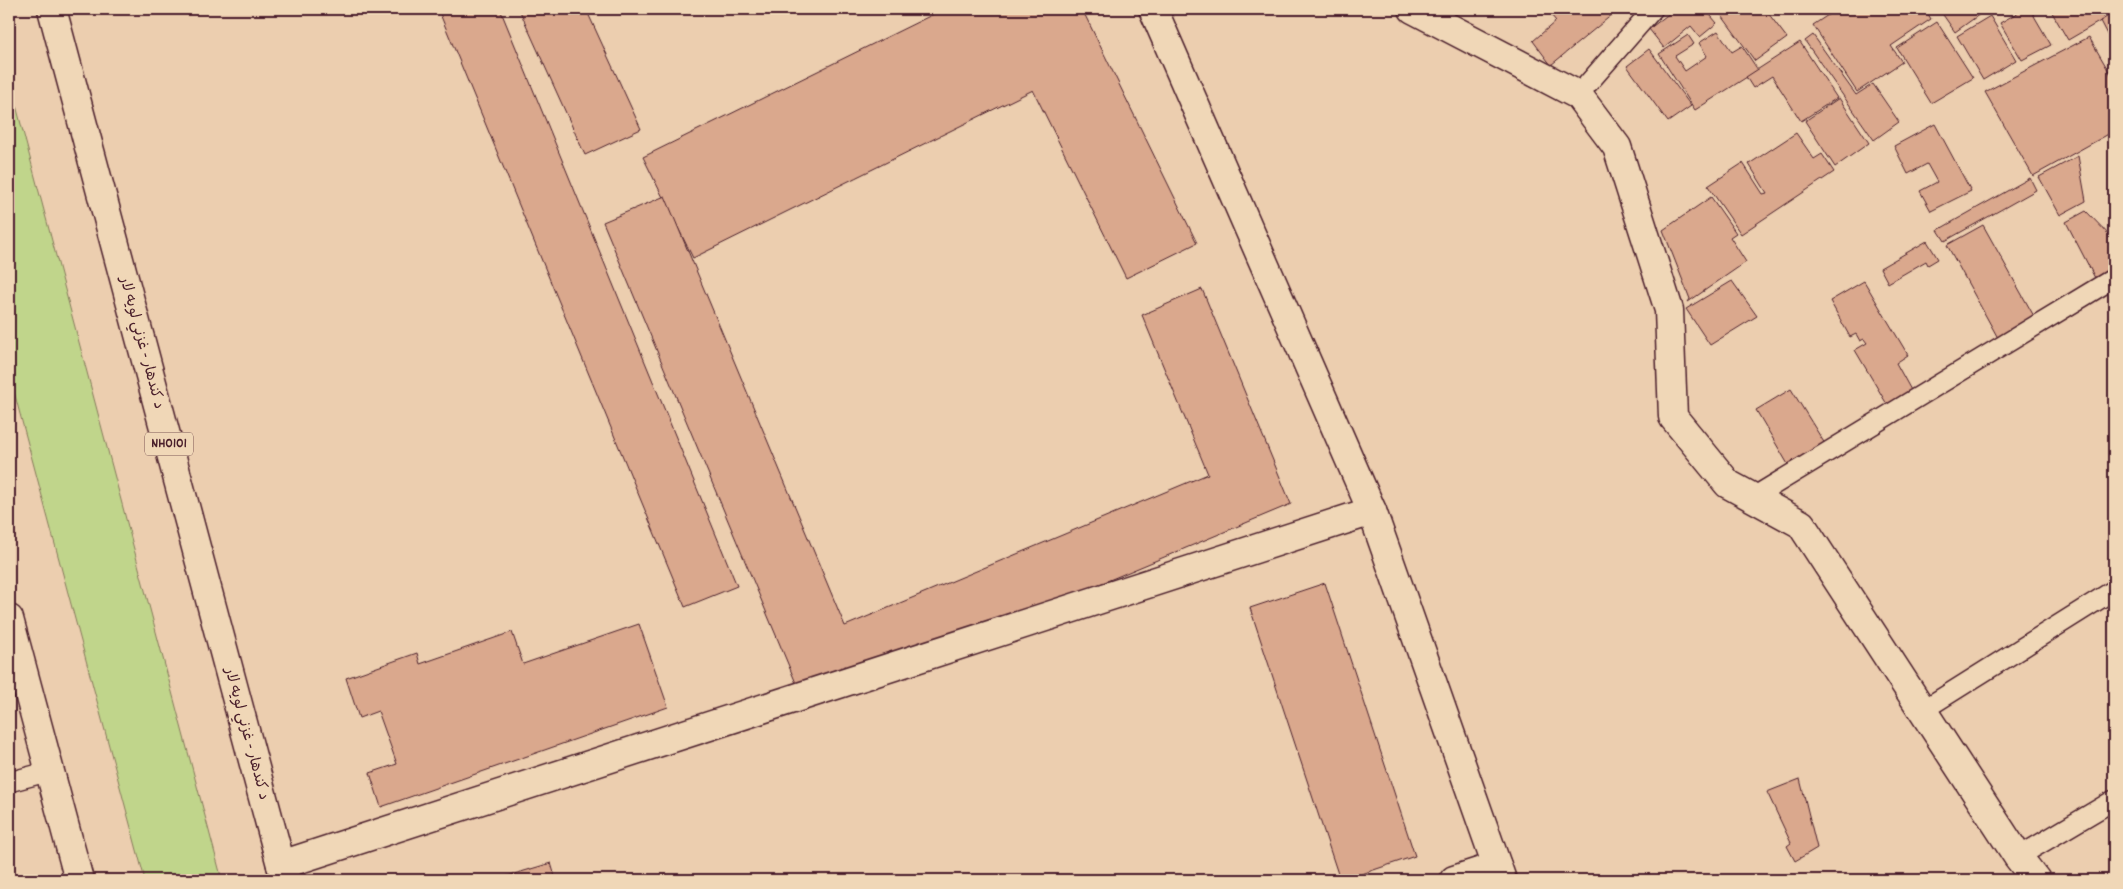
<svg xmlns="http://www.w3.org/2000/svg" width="2123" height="889" viewBox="0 0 2123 889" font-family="Dekko,'Playpen Sans Arabic',sans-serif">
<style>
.green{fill:#c0d58b;stroke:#857a5b}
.building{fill:#daa88d;stroke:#4a1f2b}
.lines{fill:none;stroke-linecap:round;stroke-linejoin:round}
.service-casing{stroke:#4a1f2b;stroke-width:22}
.minor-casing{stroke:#4a1f2b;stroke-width:31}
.tertiary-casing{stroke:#4a1f2b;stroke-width:31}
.trunk-casing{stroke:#4a1f2b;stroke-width:31}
.service{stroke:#f0d7b7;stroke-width:19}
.minor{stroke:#f0d7b7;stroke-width:28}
.tertiary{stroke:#f0d7b7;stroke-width:28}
.trunk{stroke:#f0d7b7;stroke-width:28}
.labels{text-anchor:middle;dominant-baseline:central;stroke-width:4.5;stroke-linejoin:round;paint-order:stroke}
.shield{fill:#f0d7b7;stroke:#7c5655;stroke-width:1}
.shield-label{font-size:14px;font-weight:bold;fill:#4a1f2b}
.street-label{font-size:15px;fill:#4a1f2b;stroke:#f0d7b7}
</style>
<rect width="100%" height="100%" fill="#ecceaf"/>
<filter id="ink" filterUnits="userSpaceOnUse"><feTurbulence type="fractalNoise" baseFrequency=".02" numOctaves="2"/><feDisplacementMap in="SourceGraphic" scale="10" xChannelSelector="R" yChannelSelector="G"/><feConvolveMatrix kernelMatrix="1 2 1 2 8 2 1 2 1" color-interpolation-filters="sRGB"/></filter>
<g filter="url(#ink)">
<path class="green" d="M9,79l213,801h-77l-136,-507z"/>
<g class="building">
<path d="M438,9h62l237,577 -52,21z"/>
<path d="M519,9h67l55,120 -56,26z"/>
<path d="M944,9h138l115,234 -71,35 -93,-188 -340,168 -50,-101z"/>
<path d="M1546,9h73l-68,56 -18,-24 23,-20z"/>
<path d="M1675,9h30l12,14 -17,14 -9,-11 -27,22 -15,-19z"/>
<path d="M1717,9h48l22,29 -32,23z"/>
<path d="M1837,9h88l6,10 -40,27 11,16 -45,30 -44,-67z"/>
<path d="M1939,9h48l-32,23z"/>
<path d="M2024,9h6l21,36 -29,15 -22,-37z"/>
<path d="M2050,9h48l6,10 -36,21z"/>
<path d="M2101,9h12l1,3 -8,5z"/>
<path d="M2114,13v35l-14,-27z"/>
<path d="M1990,16l26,44 -33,20 -26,-44z"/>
<path d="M1937,22l36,56 -42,25 -34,-55z"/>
<path d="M1718,31l14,21 10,-6 16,24 -63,40 -36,-56 29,-19 6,9 -19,12 10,15 22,-15 -8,-13z"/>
<path d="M1813,35l43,60 17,-11 26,38 -25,18 -69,-99z"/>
<path d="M2089,37l25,43v51l-81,45 -48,-84z"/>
<path d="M1800,42l37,56 -36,23 -29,-45 -19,12 -7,-11z"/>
<path d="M1649,49l42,57 -23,16 -41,-56z"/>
<path d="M1839,98l30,45 -34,24 -30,-46z"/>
<path d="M1935,124l36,67 -40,20 -11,-20 17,-9 -10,-18 -19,10 -14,-28z"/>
<path d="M1796,133l18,26 8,-5 12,18 -93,62 -33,-48 35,-23 20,31 4,-1 -18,-29z"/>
<path d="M2078,156l8,45 -26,14 -21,-38z"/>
<path d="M2030,178l6,12 -91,51 -7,-11z"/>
<path d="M665,196l180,430 363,-152 -66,-159 60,-26 89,215 -485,203 -203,-485z"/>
<path d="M1711,197l25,36 -6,4 16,25 -58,40 2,-3 -27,-69z"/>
<path d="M2086,211l28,29v30l-18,10 -30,-58z"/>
<path d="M1983,225l52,93 -37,20 -51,-93z"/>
<path d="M1927,241l11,18 -10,6 -2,-4 -38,22 -8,-15z"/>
<path d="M1732,281l25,35 -47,29 -24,-36z"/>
<path d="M1864,281l44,74 -12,8 16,29 -24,14 -33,-56 12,-7 -3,-4 -4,2 -4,-7 -6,3 -20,-36z"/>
<path d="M1791,389l34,55 -36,22 -33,-56z"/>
<path d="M1325,583l90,273 -71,24h-4l-90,-272z"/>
<path d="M639,624l29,83 -287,100 -11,-34 27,-9 -19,-53 -19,7 -13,-40 71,-25 3,11 92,-32 11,32z"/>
<path d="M1800,779l17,69 -22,13 -8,-15 4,-3 -24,-51z"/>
<path d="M551,863l5,17h-62z"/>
</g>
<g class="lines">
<g class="service-casing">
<g id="service">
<path d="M1578,95l75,-86"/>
<path d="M1752,498l362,-220"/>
<path d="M1923,710l191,-120"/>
<path d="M9,782l41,-11"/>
<path d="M2018,857l96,-57"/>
</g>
</g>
<g class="minor-casing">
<g id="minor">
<path d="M1413,9l165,86 39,52 52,163 4,107 55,67 73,40 217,333 18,23"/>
<path d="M281,865l1091,-354"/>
<path d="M1454,880l43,-14"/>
</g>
</g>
<g class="tertiary-casing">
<path id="tertiary" d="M1153,9l219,502 130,369"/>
</g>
<g class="trunk-casing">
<g id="trunk">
<path d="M52,9l233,871"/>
<path d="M9,619l70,261"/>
</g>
</g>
<use href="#service" class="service"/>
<use href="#minor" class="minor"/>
<use href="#tertiary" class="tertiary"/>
<use href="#trunk" class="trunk"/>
</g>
</g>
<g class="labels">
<rect class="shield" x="145" y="432.5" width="48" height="23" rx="4"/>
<g class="shield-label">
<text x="169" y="444">NH0101</text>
</g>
<g class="street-label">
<text transform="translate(141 343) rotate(75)">د کندهار - غزني لويه لار</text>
<text transform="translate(246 734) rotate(75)">د کندهار - غزني لويه لار</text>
</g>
</g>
<rect width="2123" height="889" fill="none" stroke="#f0d7b7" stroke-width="30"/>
<rect x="15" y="15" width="2093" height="859" fill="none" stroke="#4a1f2b" stroke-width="2" filter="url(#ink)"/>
</svg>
